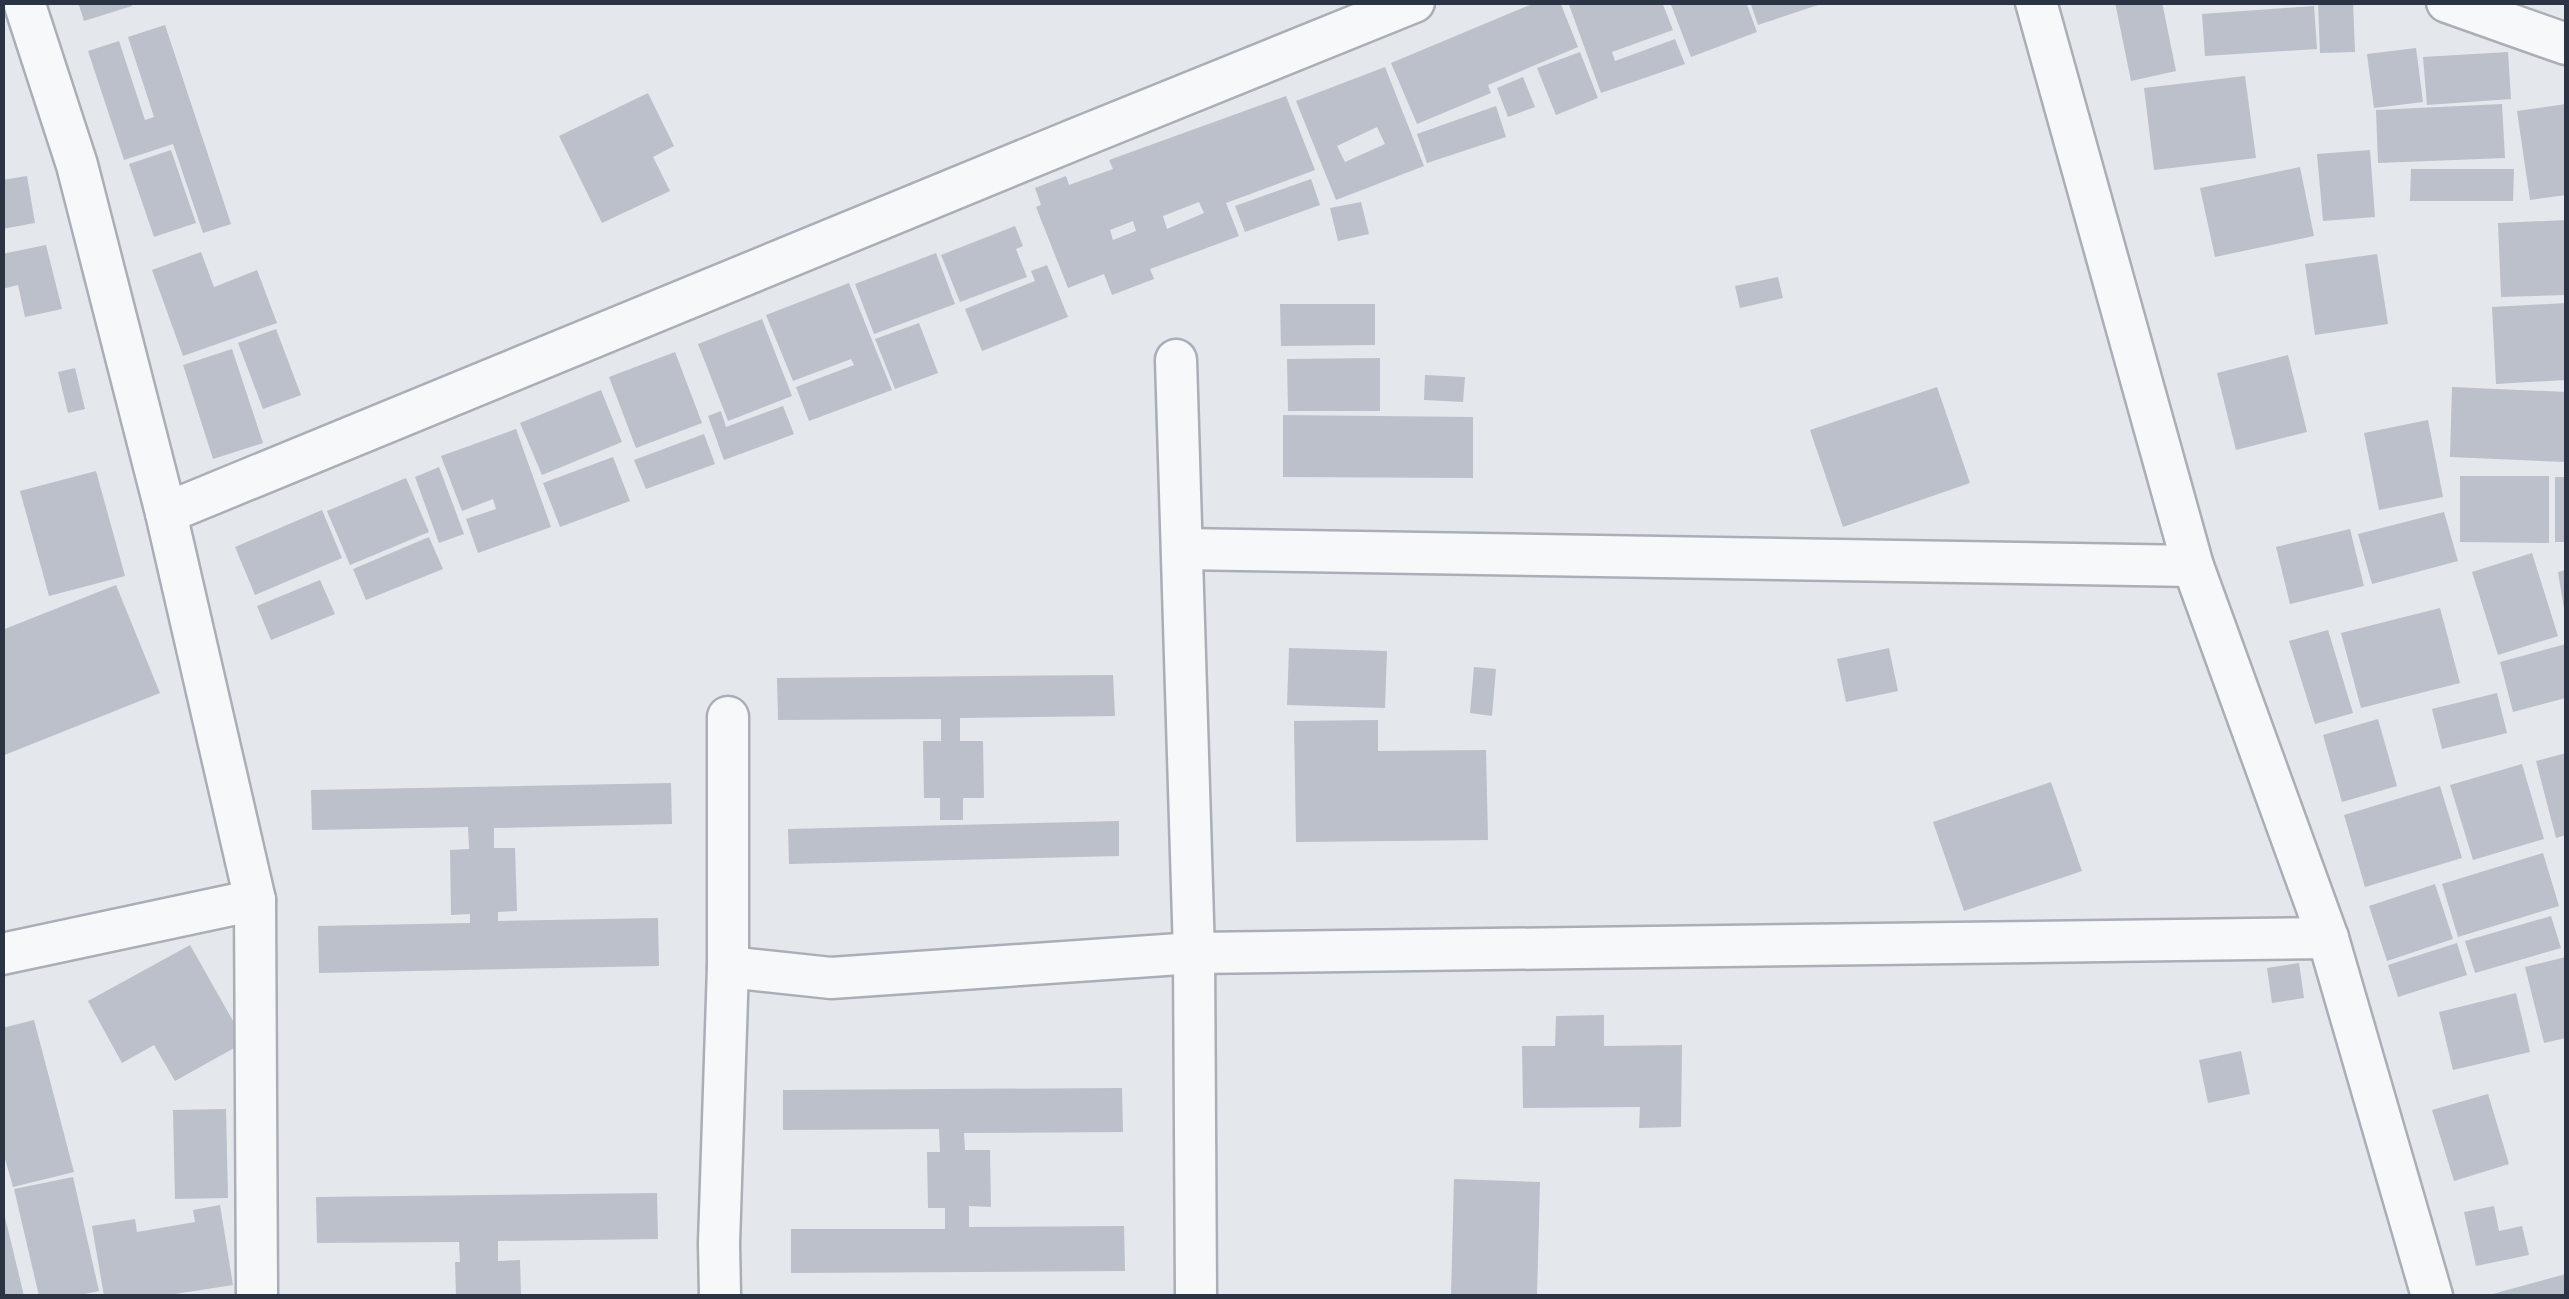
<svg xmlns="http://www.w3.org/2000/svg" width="2569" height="1299" viewBox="0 0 2569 1299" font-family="'Roboto Condensed',sans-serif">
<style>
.building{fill:#bbc0ca;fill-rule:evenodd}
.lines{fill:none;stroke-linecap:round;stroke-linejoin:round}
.street-casing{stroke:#a9aeb7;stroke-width:45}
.street{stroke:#f7f8fa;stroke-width:40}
</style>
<rect width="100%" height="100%" fill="#e4e7ec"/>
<g class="building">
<path d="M78,2h53l1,4 -48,15z"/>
<path d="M1537,2h23l18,45 -90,38 3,8 -74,31 -26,-61z"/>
<path d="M1568,2h94l11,28 -61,22 3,9 60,-22 10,25 -84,29z"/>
<path d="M1670,2h76l11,30 -66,25z"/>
<path d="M1750,2h74v1l-66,22z"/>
<path d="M2115,2h47l14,69 -45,10z"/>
<path d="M2318,2h35l2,50 -35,1z"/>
<path d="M2314,6l3,43 -112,7 -3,-42z"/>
<path d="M165,25l66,199 -28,9 -30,-89 -49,16 -36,-109 31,-10 26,79 9,-3 -26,-80z"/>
<path d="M2416,48l7,54 -49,6 -7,-54z"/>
<path d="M1580,52l18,46 -42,17 -19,-47z"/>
<path d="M2508,52l3,47 -84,6 -4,-48z"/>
<path d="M1385,67l39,99 -88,34 -40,-99zM1377,127l8,17 -40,18 -8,-16z"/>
<path d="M2245,76l11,82 -102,12 -10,-82z"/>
<path d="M1523,77l12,30 -27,10 -11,-29z"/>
<path d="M648,93l26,53 -21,11 17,34 -68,32 -43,-87z"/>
<path d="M1286,96l29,74 -89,33 13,33 -89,33 4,10 -42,16 -8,-21 -36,14 -32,-81 5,-2 -6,-17 31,-12 3,9 44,-16 -4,-9zM1199,202l5,11 -37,16 -4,-13zM1133,221l3,10 -23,9 -3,-10z"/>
<path d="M2502,104l3,54 -127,5 -2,-53z"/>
<path d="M2566,104v91l-36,5 -13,-89z"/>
<path d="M1496,106l10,31 -79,26 -10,-29z"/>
<path d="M171,150l25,73 -42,14 -25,-73z"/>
<path d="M2370,150l5,67 -52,4 -6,-67z"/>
<path d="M2300,167l14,69 -99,21 -15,-69z"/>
<path d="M2411,169h103l-1,32h-103z"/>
<path d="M27,176l8,47 -33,6v-49z"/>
<path d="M1311,179l9,26 -75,27 -10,-26z"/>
<path d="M1361,202l8,32 -31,7 -8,-33z"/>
<path d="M2566,220v75l-65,2 -3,-74z"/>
<path d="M1015,226l8,20 -7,3 11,28 -67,25 -19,-47z"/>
<path d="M46,245l16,64 -37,8 -7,-32 -16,4v-35z"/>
<path d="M201,252l13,35 43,-17 20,53 -94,33 -31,-86z"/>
<path d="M936,253l19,51 -81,30 -19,-50z"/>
<path d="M2377,254l11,70 -73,11 -10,-71z"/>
<path d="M1047,265l21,52 -86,34 -17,-42 70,-28 -4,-10z"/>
<path d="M1778,277l5,21 -43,10 -5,-22z"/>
<path d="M849,283l43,107 -83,31 -13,-34 58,-22 -3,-6 -58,22 -27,-66z"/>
<path d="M2566,303v77l-70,4 -4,-77z"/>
<path d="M1280,304h95v41l-94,1z"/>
<path d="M762,319l30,77 -64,25 -30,-77z"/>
<path d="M919,323l19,50 -43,16 -20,-50z"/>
<path d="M276,329l25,66 -38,14 -25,-66z"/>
<path d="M232,349l31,94 -50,16 -30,-94z"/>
<path d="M675,352l27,71 -66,25 -27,-71z"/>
<path d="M2288,355l19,77 -71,18 -19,-77z"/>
<path d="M1380,358v53h-92l-1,-52z"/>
<path d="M75,368l10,41 -17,4 -10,-41z"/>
<path d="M1425,375l40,2 -2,25 -39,-2z"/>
<path d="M1937,387l33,96 -127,44 -33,-97z"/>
<path d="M2452,387l114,5v70l-116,-5z"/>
<path d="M601,390l21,52 -80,33 -22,-52z"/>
<path d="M783,406l11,28 -70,26 -16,-44 13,-5 5,16z"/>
<path d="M1283,415l190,2v61l-190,-1z"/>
<path d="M2428,420l15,77 -64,13 -15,-77z"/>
<path d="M516,429l35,98 -73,26 -12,-34 30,-10 -3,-10 -31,12 -21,-55z"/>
<path d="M704,434l11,30 -69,25 -12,-29z"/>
<path d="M613,457l17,44 -70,26 -17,-44z"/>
<path d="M439,467l25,67 -25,9 -24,-66z"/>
<path d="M96,471l29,105 -76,20 -29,-105z"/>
<path d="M2460,476h89v67l-89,-1z"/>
<rect x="2555" y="477" width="11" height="65"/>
<path d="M406,478l23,54 -79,33 -23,-54z"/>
<path d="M322,510l20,48 -87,37 -20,-48z"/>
<path d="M2444,512l14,49 -86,23 -14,-50z"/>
<path d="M2350,529l14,57 -74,18 -14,-57z"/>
<path d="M429,537l14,32 -77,31 -13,-31z"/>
<path d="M2532,553l26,83 -60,19 -26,-83z"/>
<path d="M2566,570v45h-1l-7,-43z"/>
<path d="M320,580l15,34 -64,26 -14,-34z"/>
<path d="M116,585l44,108 -158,63v-126z"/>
<path d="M2440,608l20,75 -99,25 -20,-75z"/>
<path d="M2328,630l25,83 -38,11 -26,-83z"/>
<path d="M2566,644v54l-53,14 -13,-50z"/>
<path d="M1289,648l98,3 -2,57 -98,-3z"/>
<path d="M1889,648l9,43 -52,11 -9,-43z"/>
<path d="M1474,667l22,2 -4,47 -22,-3z"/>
<path d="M1113,675l2,41 -155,2v23h23l1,57h-21v22h-23v-22h-16l-1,-57h18v-22l-163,1 -1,-42z"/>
<path d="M2497,693l10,40 -65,16 -10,-40z"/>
<path d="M2378,719l19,67 -55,16 -19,-67z"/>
<path d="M1378,720v31l108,-1 2,90 -192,2 -2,-121z"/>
<path d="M2566,753v82l-10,3 -20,-77z"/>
<path d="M2522,764l22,75 -71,21 -23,-75z"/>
<path d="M2051,782l31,89 -118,40 -31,-89z"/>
<path d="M671,783l1,41 -178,4v20h21l2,63 -19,1v9l160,-3 1,48 -340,7 -1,-47 152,-3v-9l-19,1 -1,-65 19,-1 -1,-22 -156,3 -1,-40z"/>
<path d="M2440,786l22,72 -97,29 -21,-72z"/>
<path d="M1119,821v35l-330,8 -1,-35z"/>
<path d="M2543,853l16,53 -101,31 -16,-53z"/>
<path d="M2435,884l18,55 -66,22 -18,-55z"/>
<path d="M2551,916l10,32 -86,25 -10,-32z"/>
<path d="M2457,943l10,32 -69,22 -10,-32z"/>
<path d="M190,945l55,97 -70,39 -21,-36 -32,18 -34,-62z"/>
<path d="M2566,957v81l-22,5 -19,-76z"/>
<path d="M2299,963l5,35 -32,5 -5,-35z"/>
<path d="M2516,993l14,59 -77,18 -14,-58z"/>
<path d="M1604,1015v31l78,-1 -1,82 -42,1 1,-21 -117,1 -1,-62h33l1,-30z"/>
<path d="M34,1020l40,152 -61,15 -11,-39v-120z"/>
<path d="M2241,1051l9,43 -42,9 -9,-43z"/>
<path d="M1122,1088l1,44 -159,1 1,17h25l1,57 -22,-1v21l155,-1 1,45 -334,2v-44h154v-21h-17l-1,-56h13l-1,-23 -156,1v-40z"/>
<path d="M2488,1094l21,70 -55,17 -22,-71z"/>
<path d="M226,1109l2,89 -53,1 -2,-89z"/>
<path d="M73,1177l26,114 -24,5h-36l-25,-107z"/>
<path d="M1454,1179l86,3 -3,114h-86z"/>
<path d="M657,1193l1,46 -160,2v20l22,-1 1,36h-65l-1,-34h5l-1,-20 -142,1 -1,-46z"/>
<path d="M220,1205l13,80 -71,11h-58l-12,-70 43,-7 2,13 58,-10 -2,-12z"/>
<path d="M2494,1206l5,25 23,-5 7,29 -53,11 -12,-54z"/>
<path d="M4,1213l20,83h-22z"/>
<path d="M2566,1274v22h-77v-1z"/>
</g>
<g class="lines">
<g class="street-casing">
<g id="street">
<path d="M24,2l53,163 89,348 89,387 2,396"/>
<path d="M2036,2l157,564 135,372 104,358"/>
<path d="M2447,2l119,42"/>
<path d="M1176,360l18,593 2,343"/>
<path d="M166,513l912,-375 336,-136"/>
<path d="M1182,549l1011,17"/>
<path d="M2,954l253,-54"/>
<path d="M728,967l103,11 363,-25 1134,-15"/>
<path d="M720,1296l-1,-53 9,-276v-250"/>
</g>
</g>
<use href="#street" class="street"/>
</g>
<rect width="2569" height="1299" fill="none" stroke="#2b3445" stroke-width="10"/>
</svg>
